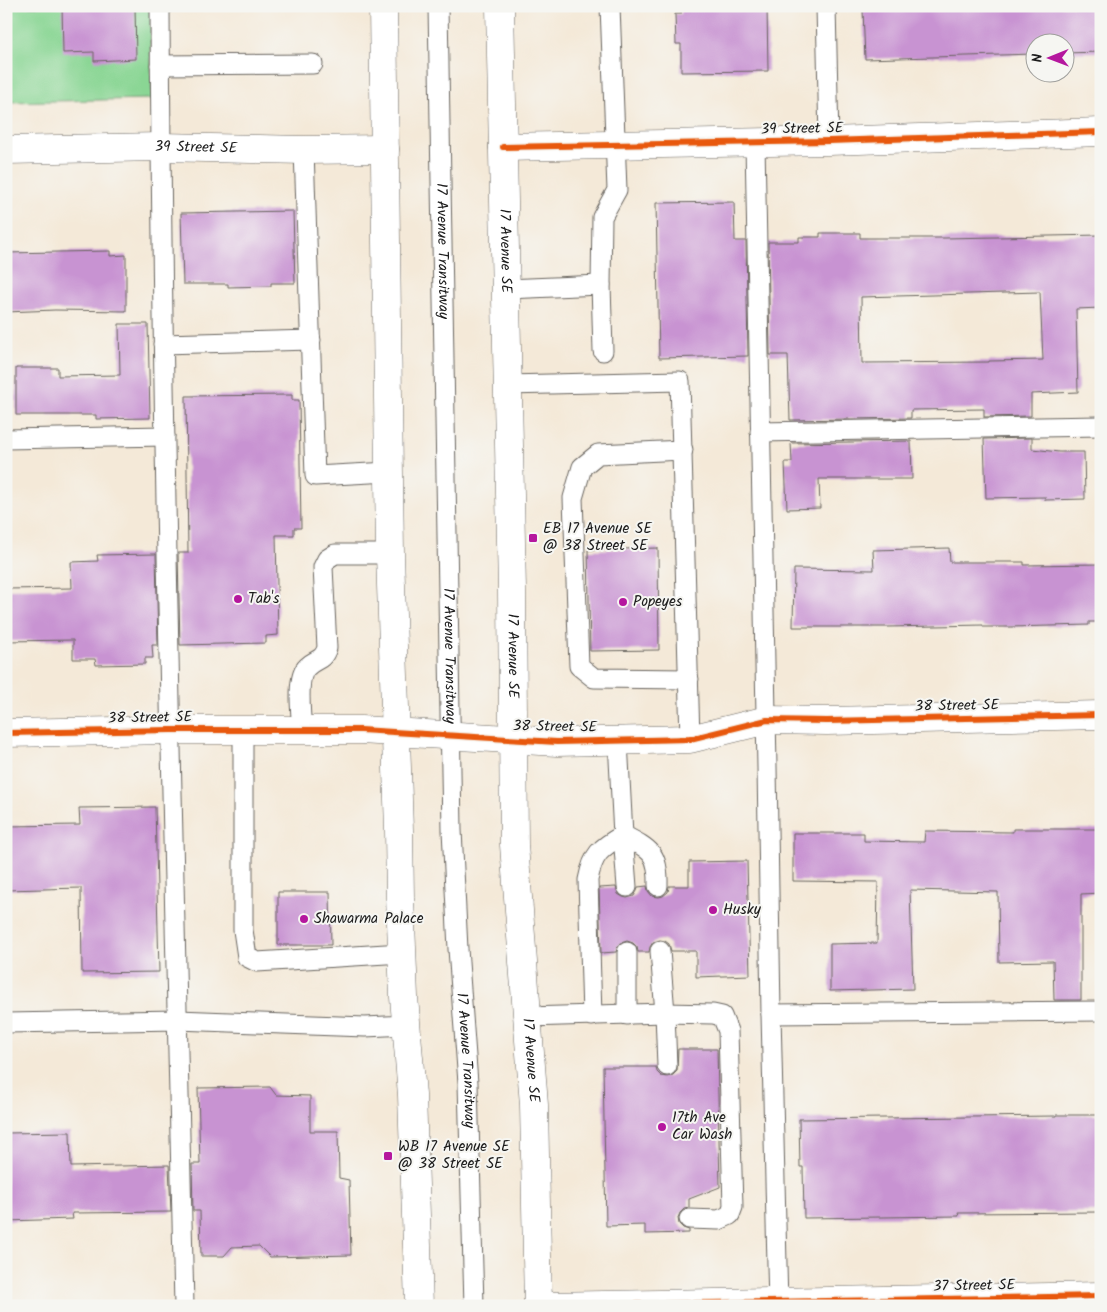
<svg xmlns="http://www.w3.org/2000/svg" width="1107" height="1312" viewBox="0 0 1107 1312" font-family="Kalam,sans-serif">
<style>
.green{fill:#8ad694;stroke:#537958}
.building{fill:#c893d2;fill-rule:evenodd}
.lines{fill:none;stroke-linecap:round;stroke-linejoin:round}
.service-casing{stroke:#68645e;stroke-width:21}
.minor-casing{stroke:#68645e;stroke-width:29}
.secondary-casing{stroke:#68645e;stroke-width:29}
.service{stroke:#fff;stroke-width:19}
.minor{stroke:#fff;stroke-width:28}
.secondary{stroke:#fff;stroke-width:28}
.cycleway-casing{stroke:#f6f6f2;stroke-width:9}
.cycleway{stroke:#e8590c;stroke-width:6}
.poi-dot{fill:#b5179e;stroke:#f6f6f2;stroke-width:2}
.labels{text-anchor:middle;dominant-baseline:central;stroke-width:4;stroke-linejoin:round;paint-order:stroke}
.street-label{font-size:15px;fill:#1c1c1c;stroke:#f6f6f2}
.poi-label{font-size:15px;fill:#1c1c1c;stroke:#f6f6f2;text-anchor:start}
</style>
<rect width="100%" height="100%" fill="#f6f6f2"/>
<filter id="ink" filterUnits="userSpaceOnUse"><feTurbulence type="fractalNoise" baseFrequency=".02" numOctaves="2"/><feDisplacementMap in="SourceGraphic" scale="10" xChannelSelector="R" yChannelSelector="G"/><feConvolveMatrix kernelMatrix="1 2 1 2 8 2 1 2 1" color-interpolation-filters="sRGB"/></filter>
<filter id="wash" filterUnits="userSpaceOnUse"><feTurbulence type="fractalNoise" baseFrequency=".0096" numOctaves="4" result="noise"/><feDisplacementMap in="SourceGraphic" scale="20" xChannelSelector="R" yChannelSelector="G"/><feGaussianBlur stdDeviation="1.12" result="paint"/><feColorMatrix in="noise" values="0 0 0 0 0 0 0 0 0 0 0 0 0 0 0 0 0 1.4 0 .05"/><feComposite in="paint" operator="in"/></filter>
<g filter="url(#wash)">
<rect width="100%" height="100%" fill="#f4e9d8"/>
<path class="green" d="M6,6h144l2,93 -146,3z"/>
<g id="blocks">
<g class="building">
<path d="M62,6h73l1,53 -42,2v-9l-31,1z"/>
<path d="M681,6h86l1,65 -87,1v-28h-5l-1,-30h6z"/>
<path d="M870,6h231v46l-37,1v-11h-30v12l-169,5 -2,-49 7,-1z"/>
<path d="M734,202l1,39h11l2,115 -89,2 -3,-155z"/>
<path d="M293,211l2,72h-24v3l-43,1v-3h-45l-2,-71z"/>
<path d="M820,233h40v5h85l156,-3v73l-25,1 2,83 -47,2v22l-47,1v-8l-73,1v8l-121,2 -2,-65h-18l-2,-113h31v-5h21zM1040,292l3,68 -54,1v1l-127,1 -1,-66z"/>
<path d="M110,251v5l16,-1v56l-71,-1 -49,2v-59z"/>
<path d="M119,324h29l2,94 -54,1v-4h-80v-47h42v8l62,-1z"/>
<path d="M292,395v5h7l2,128h-7v7h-18l2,100 -12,1v7l-86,2 -2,-92h10l-2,-157z"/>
<path d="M1032,438v11l27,3h25l1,47 -40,1v-3l-59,1 -2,-59z"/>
<path d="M911,441l1,38h-93l1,29 -33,1 -2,-47h7l-1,-19z"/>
<path d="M658,548l1,102 -69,1 -2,-101z"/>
<path d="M949,548l1,14h74v3l77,-1v58h-12v3l-79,2h-27v-2l-95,2h-95l1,-58 80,1 -1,-20z"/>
<path d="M156,554l2,91h-6l1,13h-8v6l-49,1 -1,-6h-22v-19l-67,1v-52l66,-1 -1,-26 27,-1 -1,-6z"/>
<path d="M155,807l4,165 -77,1 -1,-85 -75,2v-64l74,-1 -1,-17z"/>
<path d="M1013,829h88v64l-20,1v106h-27l-1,-39 -54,1 -1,-70 -88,-2 3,99 -83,2v-47l47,-1 1,-61 -85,-1v-48h71v8l60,1 1,-11 88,1z"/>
<path d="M747,861l3,114 -54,2v-26h-25l-2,-7 -4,-3 -5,-1 -7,2 -3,5 -1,5h-11l-1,-5 -4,-4 -6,-2 -6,2 -3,3 -2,6 -15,1 -2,-65 17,-1 2,7 5,3 4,1 7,-2 3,-5 1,-4 9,-1 1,5 4,5 7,1 4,-1 5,-4 1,-6h20v-24z"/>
<path d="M278,892h52l1,53h-53z"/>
<path d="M678,1049h39l3,138 -31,12v9l-5,1 -4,4 -2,5 1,6 4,4 6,2v3l-44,1v-9l-39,1 -3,-159h53l1,5 4,4 7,1 5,-2 4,-4z"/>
<path d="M270,1087l6,8 34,1v35h28l1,47 10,2 2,75 -81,2 -11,-11 -27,1 -8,9h-23l-1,-45h-7l-1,-47h8l-2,-76z"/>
<path d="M1056,1115h45v97l-143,1 1,3 -155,2 -1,-51h-3l-1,-48 257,-3z"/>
<path d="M70,1132l1,35 98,-2 2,47 -99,1 1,6 -67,2v-88z"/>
</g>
</g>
</g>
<g filter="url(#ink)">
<use href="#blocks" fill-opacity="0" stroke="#68645e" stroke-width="1"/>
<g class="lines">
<g class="service-casing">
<g id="service">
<path d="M160,6c2,433 14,867 24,1300"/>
<path id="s1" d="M438,6l14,824 6,119 10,134 6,223"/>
<path d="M826,6l3,135"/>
<path d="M160,65l153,-1"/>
<path d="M755,143l12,624 4,247 7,292"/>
<path d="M304,150l11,326 74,-4"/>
<path d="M506,289l95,-4"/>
<path d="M163,344l148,-4"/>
<path d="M603,351l-2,-66 1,-68 15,-27 -7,-184"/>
<path d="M507,385l173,-4 10,358"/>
<path d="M760,432l341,-6"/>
<path d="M6,439l159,-3"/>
<path d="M683,450l-85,4 -16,13 -9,31 6,168 15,12 95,1"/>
<path d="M243,730v200l4,27 10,5 145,-9"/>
<path d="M302,730c-1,-15 -6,-53 5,-63 9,-9 15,-5 20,-19l-4,-81 4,-8 8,-5h55"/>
<path d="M623,835c27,14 36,18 35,51"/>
<path d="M623,835l4,52"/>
<path d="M660,951l5,62 2,53"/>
<path d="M627,952v63"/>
<path d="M771,1014l330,-3"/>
<path d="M592,1016l-4,-136c5,-26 12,-32 35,-45l-5,-94"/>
<path d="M527,1017l138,-4 48,1 9,2 6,15 5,176 -3,8 -11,5 -30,-1"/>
<path d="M6,1023l172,-3 187,7 42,-2"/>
</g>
</g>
<g class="minor-casing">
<g id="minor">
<path d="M503,147l326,-6 272,-9"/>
<path id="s2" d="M6,150l154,-3 144,3 81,-1"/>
<path d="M6,733l165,-3h190l196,12 133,-3 77,-19 60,1 274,-6"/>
<path d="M547,1306l554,-10"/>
</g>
</g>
<g class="secondary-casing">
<g id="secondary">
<path d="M383,6l7,548 9,276 1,68 4,99 8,98 7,211"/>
<path id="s3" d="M500,6l12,585 2,254 20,260 4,201"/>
</g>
</g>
<use href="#service" class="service"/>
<use href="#minor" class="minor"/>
<use href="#secondary" class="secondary"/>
<g class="cycleway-casing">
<g id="cycleway">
<path d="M503,147l326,-6 272,-9"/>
<path d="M6,733l165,-3h190l196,12 133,-3 77,-19 60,1 274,-6"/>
<path d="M547,1306l554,-10"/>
</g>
</g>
<use href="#cycleway" class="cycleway"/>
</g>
</g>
<g class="poi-dot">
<rect x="528" y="533" width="10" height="10" rx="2.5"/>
<circle cx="238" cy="599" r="5"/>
<circle cx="623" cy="602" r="5"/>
<circle cx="713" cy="910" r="5"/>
<circle cx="304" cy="919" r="5"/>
<circle cx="662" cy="1127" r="5"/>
<rect x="383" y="1151" width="10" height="10" rx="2.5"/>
</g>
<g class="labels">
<g class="street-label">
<text transform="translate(802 129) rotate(-1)">39 Street SE</text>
<text stroke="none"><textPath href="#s2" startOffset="190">39 Street SE</textPath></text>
<text stroke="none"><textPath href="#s1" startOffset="245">17 Avenue Transitway</textPath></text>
<text stroke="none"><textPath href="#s3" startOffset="245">17 Avenue SE</textPath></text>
<text stroke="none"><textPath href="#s1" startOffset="650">17 Avenue Transitway</textPath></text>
<text stroke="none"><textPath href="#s3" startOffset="650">17 Avenue SE</textPath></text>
<text transform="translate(957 706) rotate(-1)">38 Street SE</text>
<text transform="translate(150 718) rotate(-1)">38 Street SE</text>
<text transform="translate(555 727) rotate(1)">38 Street SE</text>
<text stroke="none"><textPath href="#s1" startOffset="1055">17 Avenue Transitway</textPath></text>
<text stroke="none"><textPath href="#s3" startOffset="1055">17 Avenue SE</textPath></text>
<text transform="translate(974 1286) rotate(-1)">37 Street SE</text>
</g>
<g class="poi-label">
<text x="543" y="529">EB 17 Avenue SE<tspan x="543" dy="17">@ 38 Street SE</tspan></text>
<text x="248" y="599">Tab's</text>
<text x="633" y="602">Popeyes</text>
<text x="723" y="910">Husky</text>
<text x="314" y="919">Shawarma Palace</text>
<text x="672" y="1118">17th Ave<tspan x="672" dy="17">Car Wash</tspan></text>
<text x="398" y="1147">WB 17 Avenue SE<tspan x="398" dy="17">@ 38 Street SE</tspan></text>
</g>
</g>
<rect width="1107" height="1312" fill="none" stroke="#f6f6f2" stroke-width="25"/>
<g transform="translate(1050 58) rotate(269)"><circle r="24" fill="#f6f6f2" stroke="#9f9f9c"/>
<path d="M0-4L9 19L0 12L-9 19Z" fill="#b5179e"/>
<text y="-8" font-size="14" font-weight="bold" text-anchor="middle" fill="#1c1c1c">N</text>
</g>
</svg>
